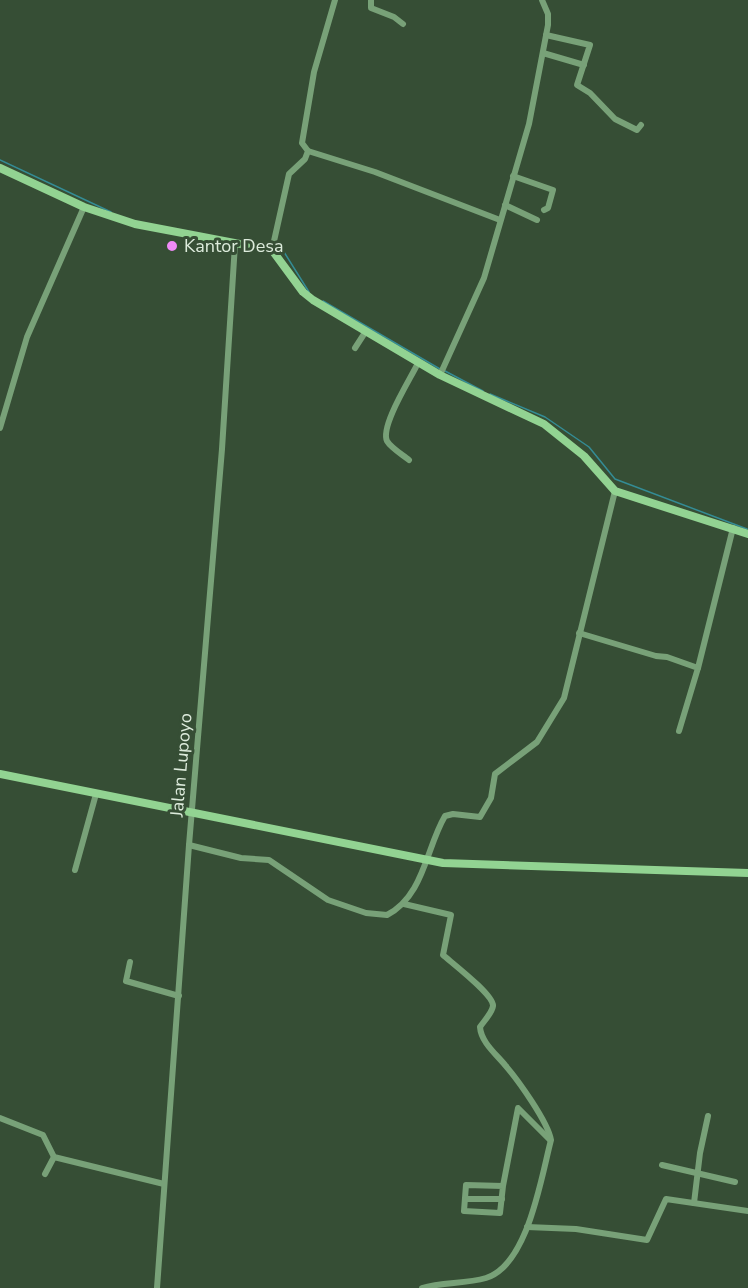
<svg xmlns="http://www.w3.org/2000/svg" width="748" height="1288" viewBox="0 0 748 1288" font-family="'Nunito Sans',sans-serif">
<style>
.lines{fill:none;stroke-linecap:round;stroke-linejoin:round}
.stream{stroke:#348c95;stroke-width:1.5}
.street{stroke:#78a178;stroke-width:6}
.secondary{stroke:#92d392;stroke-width:8}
.poi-dot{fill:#ef8bf7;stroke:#364e35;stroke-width:2}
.labels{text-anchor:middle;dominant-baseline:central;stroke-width:6;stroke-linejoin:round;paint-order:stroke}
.poi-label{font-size:18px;fill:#ddebdc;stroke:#364e35;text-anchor:start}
.street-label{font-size:18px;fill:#ddebdc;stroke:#364e35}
</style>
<rect width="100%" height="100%" fill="#364e35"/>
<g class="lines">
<g class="stream">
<path d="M0,160l111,52"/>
<path d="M247,241l23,4"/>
<path d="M277,247l7,5 25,40"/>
<path d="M323,301l117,68"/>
<path d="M445,371l38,20"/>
<path d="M490,394l55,23 44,30 26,32 132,50"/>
</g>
<g class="street">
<path d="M371,0v8l23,9 9,7"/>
<path d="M546,35l44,10 -13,40 13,8 25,26 22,11 4,-5"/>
<path d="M543,53l41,12"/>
<path d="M308,151l67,21 125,48"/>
<path d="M513,176l40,14 -5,18 -4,2"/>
<path d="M505,205l32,15"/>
<path d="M272,250l17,-76 16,-15 3,-8 -6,-8 12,-71 21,-72"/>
<path d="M355,348l11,-17"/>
<path d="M440,375l44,-97 45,-154 19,-99v-11l-6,-14"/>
<path d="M0,428l27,-91 57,-130"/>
<path d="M409,460c-6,-5 -18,-12 -22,-19 -7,-15 24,-63 31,-78"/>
<path d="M579,633l77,23 11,1 31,11 -19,63"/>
<path d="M698,668l35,-140"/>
<path d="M189,845l52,13 28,2 59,40 38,13 21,2c37,-19 39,-67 58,-99l8,-2 27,3 11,-19 4,-24 42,-32 27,-44 51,-207"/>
<path d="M75,870l21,-76"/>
<path d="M404,904l47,11 -8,40c9,8 51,40 50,51 -1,7 -9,15 -13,21 1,15 16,27 25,38 13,15 43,57 46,75 -10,38 -23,125 -65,138 -21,6 -44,4 -64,10"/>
<path d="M130,962l-4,19 53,15"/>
<path d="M0,1118l43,17 11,22 110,27"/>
<path d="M662,1165l73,17"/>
<path d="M45,1174l9,-17"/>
<path d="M503,1186l-3,27 -36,-2 2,-26 37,1 15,-78 32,32"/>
<path d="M465,1199h37"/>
<path d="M694,1203l6,-50 8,-37"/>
<path d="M527,1227l49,2 71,11 19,-41 82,12"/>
<path d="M157,1288l32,-443 33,-396 13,-205"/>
</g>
<g class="secondary">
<path d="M0,168l84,39 51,17 137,26 31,42 10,8 127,75 104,49 40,32 31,35 133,43"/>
<path d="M0,774l443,89 305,10"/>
</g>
</g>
<circle class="poi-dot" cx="172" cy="246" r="6"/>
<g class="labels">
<g class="poi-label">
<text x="184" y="246">Kantor Desa</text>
</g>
<g class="street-label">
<text transform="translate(181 765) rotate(-85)">Jalan Lupoyo</text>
</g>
</g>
</svg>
